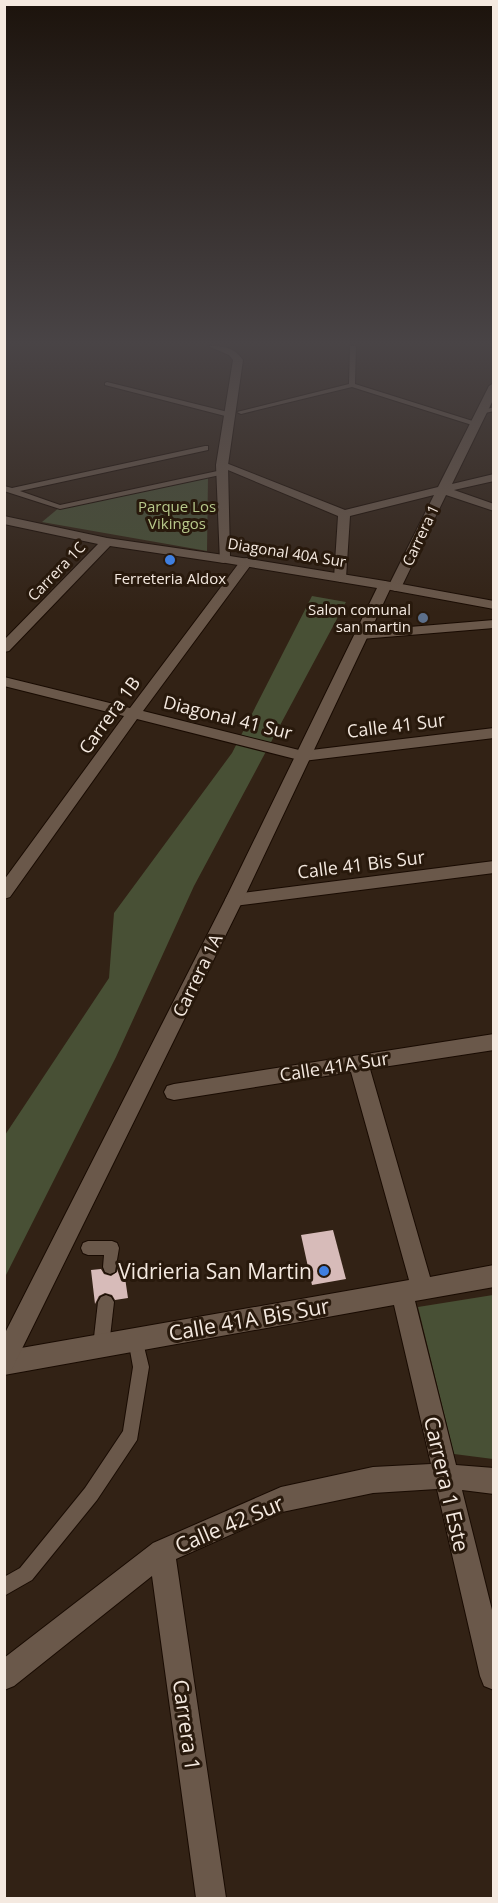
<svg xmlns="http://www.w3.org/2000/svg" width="498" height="1903" viewBox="0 0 498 1903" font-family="'Open Sans',sans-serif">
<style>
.green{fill:#485035}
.building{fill:#d7bbb9}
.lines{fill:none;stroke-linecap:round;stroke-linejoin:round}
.service-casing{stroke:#190b02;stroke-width:2}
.minor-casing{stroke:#190b02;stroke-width:2}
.tertiary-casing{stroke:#190b02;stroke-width:2}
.secondary-casing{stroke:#190b02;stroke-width:2}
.service{fill:#6a584a;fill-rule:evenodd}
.minor{fill:#6a584a;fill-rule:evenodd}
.tertiary{fill:#6a584a;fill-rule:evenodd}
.secondary{fill:#6a584a;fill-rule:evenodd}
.shop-dot{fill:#3f7fe0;stroke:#28190c;stroke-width:2}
.service-dot{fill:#5c6f8a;stroke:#28190c;stroke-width:2}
.labels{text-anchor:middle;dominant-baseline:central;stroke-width:6;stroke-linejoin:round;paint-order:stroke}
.far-park-label{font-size:15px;fill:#b8c98b;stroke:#28190c}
.far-street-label{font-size:15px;fill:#f4e9e0;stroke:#28190c}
.far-poi-label{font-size:15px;fill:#f4e9e0;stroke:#28190c}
.street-label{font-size:18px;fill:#f4e9e0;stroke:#28190c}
.near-poi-label{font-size:21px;fill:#f4e9e0;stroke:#28190c;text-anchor:end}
.near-street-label{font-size:21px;fill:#f4e9e0;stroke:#28190c}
</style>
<rect width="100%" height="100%" fill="#322215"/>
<g class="green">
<path d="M208,477l-1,74 -165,-29 18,-15z"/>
<path d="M312,596l34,6 -152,284 -78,171 -111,220v-142l104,-157 5,-65 118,-160z"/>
<path d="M493,1295v164l-39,-5 -36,-147z"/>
</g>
<g class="building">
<path d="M333,1230l13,49 -34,6 -11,-50z"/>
<path d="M123,1264l5,34 -13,2 -3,-5 -7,-2 -6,3 -4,8 -4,-34 10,-1 3,5 7,2 6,-4 1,-7z"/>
</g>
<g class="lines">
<g class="service-casing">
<g id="service">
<path d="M350,346h6l-1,38 124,39 -7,2 -120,-38 -111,27 -4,-2 112,-28z"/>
<path d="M107,382l125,31 1,2 -4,2 -124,-32v-2z"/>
<path d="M494,407v4l-13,3 -4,-2z"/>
<path d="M205,446h3v4l-188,41 40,14 162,-35h3v4l-165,35 -56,-18v-5l8,2z"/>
<path d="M88,1241h24l5,2 2,5 -4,24 -5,2 -5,-2 -2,-5 1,-12h-16l-5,-2 -2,-5 2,-5z"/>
<path d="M106,1295l5,2 3,5 -5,44 -2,5 -6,3 -6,-3 -2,-5 5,-44 3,-5z"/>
<path d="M136,1331l5,3 8,33 -12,73 -40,60 -65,80 -28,16v-19l16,-9 65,-80 38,-57 10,-64 -5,-28 3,-5z"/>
</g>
</g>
<g class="minor-casing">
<g id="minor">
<path d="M494,383v15l-42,86 42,-10v7l-40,9 40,14v7l-48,-16 -46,95 -5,1 -7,-4 46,-92 -84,21 -4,62 -6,4 -6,-4 4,-62 -122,-51 2,-2h8l119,47 93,-23 51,-101z"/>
<path d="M4,516l103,22 117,17 6,4 -6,4 -114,-17 -101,105 -5,1v-12l94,-96 -94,-20z"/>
<path d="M247,558l6,4 -110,149 160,40 191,-23v10l-191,23 -166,-42 -127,178 -6,2v-19l120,-164 -120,-30v-9l126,31 112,-149z"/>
<path d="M494,620v8l-133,11 -7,-4 7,-4z"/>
<path d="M494,861v12l-260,33 -6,-1 -3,-5 3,-5 6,-1z"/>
<path d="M494,1034v16l-124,19 60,208 64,-12v22l-79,14 41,164 38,3v26l-32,-4 32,128v72l-10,-4 -4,-10 -43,-187 -64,4 -91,19 -106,47 50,339h-30l-44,-322 -138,110 -10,4v-32l149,-115 128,-56 92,-20 58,-3 -37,-159 -390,70v-24l405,-71 -58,-208 -177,28 -7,-2 -3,-6 3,-6 7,-2z"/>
</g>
</g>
<g class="tertiary-casing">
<path id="tertiary" d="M385,581l109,20v8l-114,-21 -2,-3 2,-3z"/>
</g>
<g class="secondary-casing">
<path id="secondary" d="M208,346c16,0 26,1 35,14l-15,105 2,91 155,25 7,4 -149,315 -231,469 -8,4v-38l221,-435 152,-312 -157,-26 -4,-97 17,-105 -4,-5z"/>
</g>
<use href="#service" class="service"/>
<use href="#minor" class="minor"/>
<use href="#tertiary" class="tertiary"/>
<use href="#secondary" class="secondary"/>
</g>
<linearGradient id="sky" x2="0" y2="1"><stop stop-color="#1c130c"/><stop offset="0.56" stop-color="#494446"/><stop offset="1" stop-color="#494446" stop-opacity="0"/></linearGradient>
<rect width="498" height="613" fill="url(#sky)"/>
<g class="shop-dot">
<circle cx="170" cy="560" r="6"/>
<circle cx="324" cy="1271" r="6"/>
</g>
<circle class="service-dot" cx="423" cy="618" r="6"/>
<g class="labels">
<g class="far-park-label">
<text x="177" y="506">Parque Los<tspan x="177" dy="17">Vikingos</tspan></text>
</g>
<g class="far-street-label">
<text transform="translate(420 535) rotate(-65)">Carrera 1</text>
<text transform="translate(287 552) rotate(9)">Diagonal 40A Sur</text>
<text transform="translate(56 571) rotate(-46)">Carrera 1C</text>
</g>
<g class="far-poi-label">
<text x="170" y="578">Ferreteria Aldox</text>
<text x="411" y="609" text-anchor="end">Salon comunal<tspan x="411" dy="17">san martin</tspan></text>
</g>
<g class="street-label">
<text transform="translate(109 715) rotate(-54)">Carrera 1B</text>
<text transform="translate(228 717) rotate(14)">Diagonal 41 Sur</text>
<text transform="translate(396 725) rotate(-7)">Calle 41 Sur</text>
<text transform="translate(361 864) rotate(-7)">Calle 41 Bis Sur</text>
<text transform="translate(197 975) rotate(-64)">Carrera 1A</text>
<text transform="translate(334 1066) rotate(-9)">Calle 41A Sur</text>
</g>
<g class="near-poi-label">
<text x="312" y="1271">Vidrieria San Martin</text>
</g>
<g class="near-street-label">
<text transform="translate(249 1319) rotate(-10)">Calle 41A Bis Sur</text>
<text transform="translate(447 1484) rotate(77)">Carrera 1 Este</text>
<text transform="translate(229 1524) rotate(-23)">Calle 42 Sur</text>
<text transform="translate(187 1725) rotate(82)">Carrera 1</text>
</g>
</g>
<rect width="498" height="1903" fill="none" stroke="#f4e9e0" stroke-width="12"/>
</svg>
